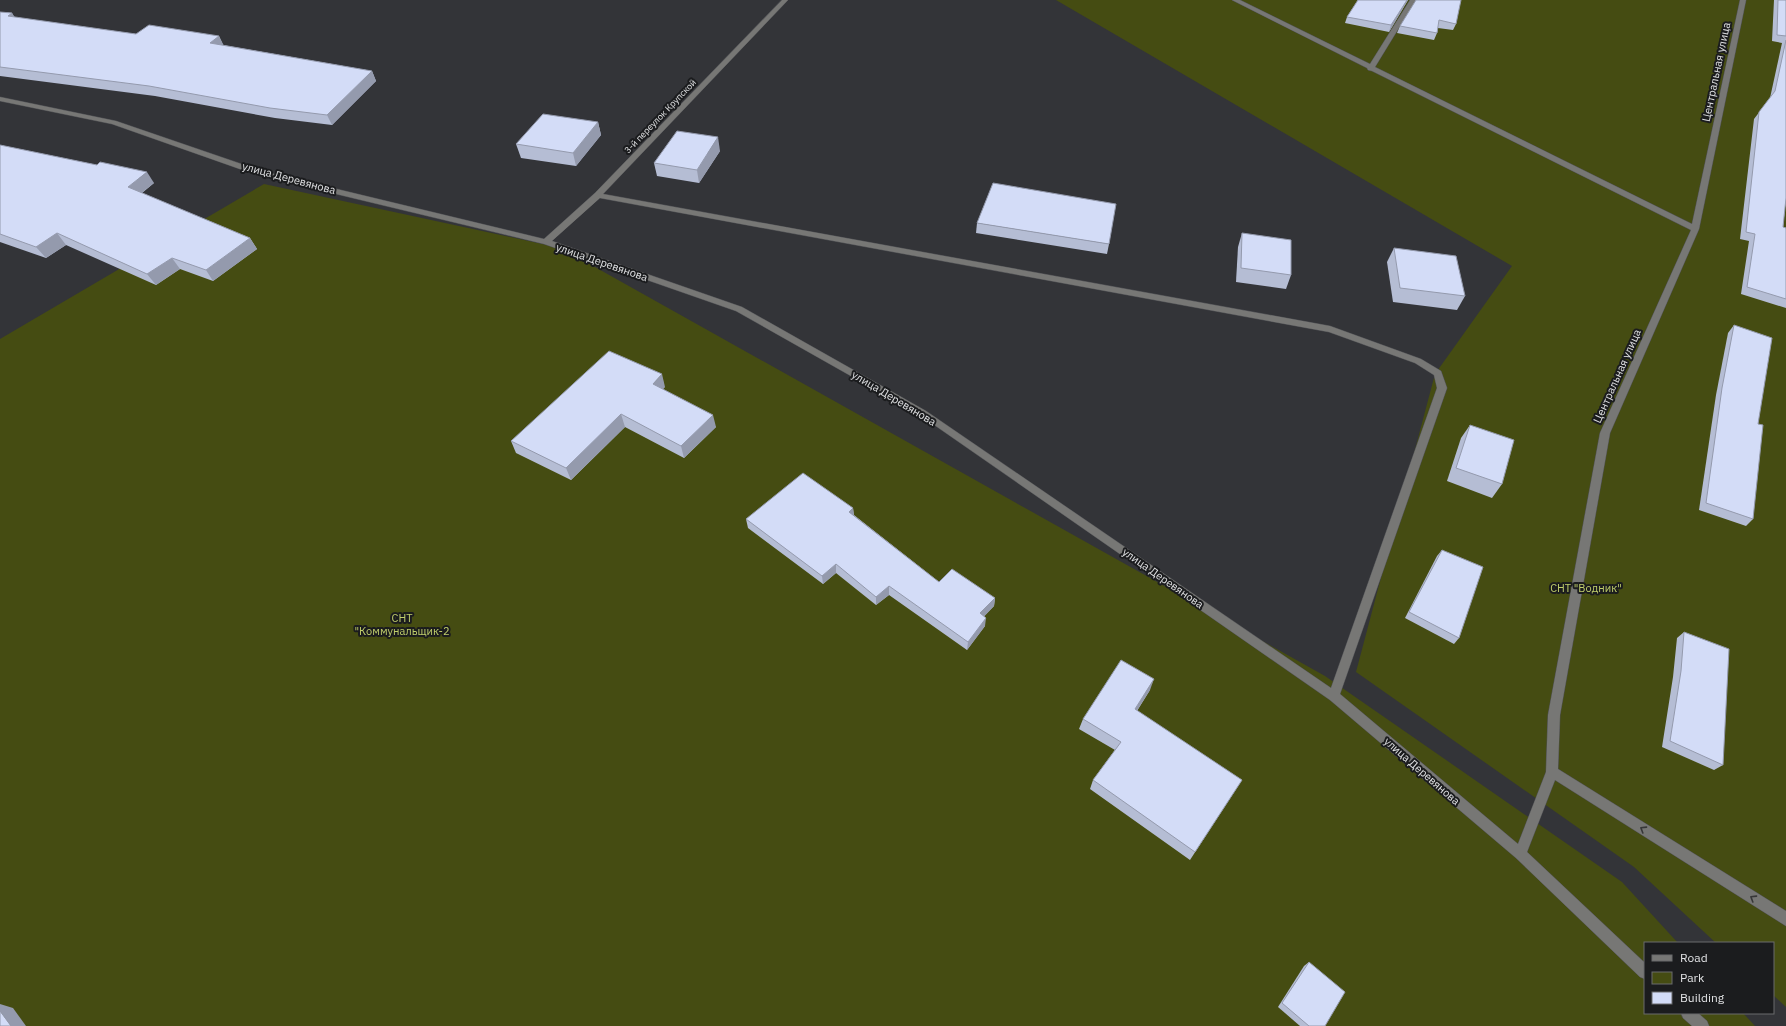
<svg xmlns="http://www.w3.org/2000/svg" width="1786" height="1026" viewBox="0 0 1786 1026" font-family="'IBM Plex Sans',sans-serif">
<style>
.green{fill:#454c12}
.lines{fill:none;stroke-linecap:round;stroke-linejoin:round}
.minor-casing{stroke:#4f5054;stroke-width:1}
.minor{fill:#777775;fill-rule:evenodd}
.wall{fill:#b5bdd4}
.shaded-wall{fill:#949aad}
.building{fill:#d3dcf7;stroke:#949aad}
.oneway{stroke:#373738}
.labels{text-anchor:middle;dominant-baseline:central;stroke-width:4;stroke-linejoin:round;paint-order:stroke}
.far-street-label{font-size:9px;fill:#e1e2e4;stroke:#1b1c1e}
.street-label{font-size:11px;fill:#e1e2e4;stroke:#1b1c1e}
.park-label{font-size:11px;fill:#c1cf6c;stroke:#1b1c1e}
</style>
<rect width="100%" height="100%" fill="#333438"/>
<g class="green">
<path d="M1056,0h730v1007l-13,-12v-52h-57l-82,-76 -278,-195 79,-298 77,-108z"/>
<path d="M264,184l297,64 764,428 297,206 56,61h-33v70h98l12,13h-1755v-687z"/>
</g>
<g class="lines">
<g class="minor-casing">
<g id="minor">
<path d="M782,0h6l-185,194 727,132 91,33 20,12 6,17 -107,306 178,150 28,-72 2,-57 52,-282 91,-203 -319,-159 -4,-1 -1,-2 -135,-68h8l130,64 40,-64h6l-41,67 317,157 48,-224h6l-47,229 -89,204 -50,282 -2,54 228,142v15l-231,-146 -28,72 118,111v16l-5,-2 -124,-119 -186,-158 -410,-285 -184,-104 -192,-67 -287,-69 -145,-51 -112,-23v-4l116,24 146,50 282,68 51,-46zM600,198l729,134 86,31 19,12 3,13 -106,300 -405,-277 -184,-104 -190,-66z"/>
<path d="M1681,1013h17l9,8 2,5h-17l-9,-8z"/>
</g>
</g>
<use href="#minor" class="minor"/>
</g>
<g class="wall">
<path d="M1358,0h50l-19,32 -44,-9 2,-6z"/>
<path d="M1416,0l40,24 -3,6 -15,-2 -1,5 -3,7 -37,-7 3,-7z"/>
<path d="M1774,0h12v198l-3,29 3,1v80l-45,-14 8,-53 -9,-2 14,-120 16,-21 12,-55 -10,-2z"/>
<path d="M0,12l12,1 2,4 122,17 83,2 4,9 149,26 4,10 -44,44 -57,-7 -120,-22 -155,-20z"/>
<path d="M598,122l3,13 -25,31 -55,-8 -5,-14z"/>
<path d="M0,145l97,20 57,18 -12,10 108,45 7,11 -44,32 -33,-12 -24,16 -90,-40 -20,13 -46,-16z"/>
<path d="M720,151l-21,32 -42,-7 -3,-13z"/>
<path d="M977,223l132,21 -2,10 -131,-21z"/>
<path d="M1242,233l49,42 -5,14 -50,-7 2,-35z"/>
<path d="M1394,248l71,48 -8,14 -64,-8 -6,-40z"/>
<path d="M1734,325l24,99 -5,95 -7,7 -47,-16 17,-115 12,-62z"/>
<path d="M665,387l-2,2 53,38 -32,31 -59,-31 -54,53 -55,-27 -5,-12z"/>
<path d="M1470,425l32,59 -10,14 -45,-17 14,-43z"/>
<path d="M853,508l1,7 85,67 56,16 -1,8 -10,10 1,10 -18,24 -78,-55 -13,10 -40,-32 -13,11 -75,-56 -2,-9z"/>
<path d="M1442,550l17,88 -5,6 -49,-26 32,-62z"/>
<path d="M1684,632l39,133 -9,5 -52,-23 11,-70 4,-39z"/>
<path d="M1150,690l-13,21 105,69 -52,80 -100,-71 3,-9 22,-30 -36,-21 4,-10z"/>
<path d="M1309,962l16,64h-25l-22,-19 26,-41z"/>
</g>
<g class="shaded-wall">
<path d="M1407,0h1l-19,32 2,-7z"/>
<path d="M12,13l6,9 -10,-6z"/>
<path d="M219,36l5,10 -14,-3z"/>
<path d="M372,71l4,10 -44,44 -5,-10z"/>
<path d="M598,122l3,13 -25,31 -3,-13z"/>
<path d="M718,137l2,14 -21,32 -2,-13z"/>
<path d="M147,172l7,11 -19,15 -7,-11z"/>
<path d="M57,233l9,12 -20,13 -10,-11z"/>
<path d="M250,238l7,11 -44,32 -7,-11z"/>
<path d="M172,258l8,11 -24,16 -9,-11z"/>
<path d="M662,374l3,13 -9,9 -3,-12z"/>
<path d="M621,414l4,13 -54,53 -5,-12z"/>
<path d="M713,415l3,12 -32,31 -3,-12z"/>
<path d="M853,508l1,9 -5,-5z"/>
<path d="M836,564v9l-13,11 -1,-8z"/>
<path d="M889,586v9l-13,10v-8z"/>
<path d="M995,598l-1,8 -15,16 1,-9z"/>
<path d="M986,618l-1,8 -18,24 1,-8z"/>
<path d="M1154,679l-4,11 -19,30 4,-11z"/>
<path d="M0,1004l13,4 13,18h-15l-11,-15z"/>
</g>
<g class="building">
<path d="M1358,0h49l-16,25 -44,-8z"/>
<path d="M1416,0h45l-5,24 -17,-4 -2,13 -37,-7z"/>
<path d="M1778,0h8v36l-9,-1z"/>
<path d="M0,12l12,1 -4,3 128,18 13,-9 70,11 -9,7 162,28 -45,44 -57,-7 -121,-22 -149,-19z"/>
<path d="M1786,40v158l-3,29 3,1v71l-39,-12 8,-53 -9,-2 13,-120 16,-21z"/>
<path d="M543,114l55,8 -25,31 -57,-9z"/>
<path d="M677,131l41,6 -21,33 -43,-7z"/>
<path d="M0,145l97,20 3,-3 47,10 -19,15 122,51 -44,32 -34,-12 -25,16 -90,-41 -21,14 -36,-13z"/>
<path d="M993,183l123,21 -7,40 -132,-21z"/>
<path d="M1242,233l49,7v35l-50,-7z"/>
<path d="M1394,248l62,8 9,40 -65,-8z"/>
<path d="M1734,325l38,13 -14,86 5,1 -10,94 -47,-16 16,-115z"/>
<path d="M609,351l53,23 -9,10 60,31 -32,31 -60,-32 -55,54 -55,-27z"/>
<path d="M1470,425l44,15 -12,44 -46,-16z"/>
<path d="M803,473l50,35 -4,4 90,70 13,-13 43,29 -15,15 6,5 -18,24 -79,-56 -13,11 -40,-33 -14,12 -76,-57z"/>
<path d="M1442,550l41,17 -24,71 -50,-26z"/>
<path d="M1684,632l45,17 -6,116 -53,-24 11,-70z"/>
<path d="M1121,660l33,19 -19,30 107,71 -47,72 -102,-72 28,-38 -38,-23z"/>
<path d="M1309,962l36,30 -20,34h-16l-27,-23z"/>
<path d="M0,1011l11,15h-11z"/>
</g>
<defs><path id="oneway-chevron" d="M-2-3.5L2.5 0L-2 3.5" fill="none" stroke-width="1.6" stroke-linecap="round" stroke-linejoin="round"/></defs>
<g class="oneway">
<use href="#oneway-chevron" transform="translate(1643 829) rotate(-148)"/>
<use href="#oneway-chevron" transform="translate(1753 898) rotate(-148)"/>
</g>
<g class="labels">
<g class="far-street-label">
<text transform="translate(660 116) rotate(-46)">3-й переулок Крупской</text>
</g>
<g class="street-label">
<text transform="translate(1716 72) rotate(-78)">Центральная улица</text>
<text transform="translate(289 178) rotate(15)">улица Деревянова</text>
<text transform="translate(602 262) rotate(19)">улица Деревянова</text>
<text transform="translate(1617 376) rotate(-66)">Центральная улица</text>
<text transform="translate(894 398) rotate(31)">улица Деревянова</text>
<text transform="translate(1163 578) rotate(35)">улица Деревянова</text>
<text transform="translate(1422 771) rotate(41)">улица Деревянова</text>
</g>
<g class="park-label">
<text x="1586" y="588">СНТ "Водник"</text>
<text x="402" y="618">СНТ<tspan x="402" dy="13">"Коммунальщик-2</tspan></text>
</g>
</g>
<rect x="1644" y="942" width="130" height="72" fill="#1b1c1e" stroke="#6a6b6d"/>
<rect x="1652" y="955" width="20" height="6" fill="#777775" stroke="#6a6b6d"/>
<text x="1680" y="962" font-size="12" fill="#e1e2e4">Road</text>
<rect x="1652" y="972" width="20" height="12" fill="#454c12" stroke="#6a6b6d"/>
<text x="1680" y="982" font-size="12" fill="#e1e2e4">Park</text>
<rect x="1652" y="992" width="20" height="12" fill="#d3dcf7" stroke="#6a6b6d"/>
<text x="1680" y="1002" font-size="12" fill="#e1e2e4">Building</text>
</svg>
